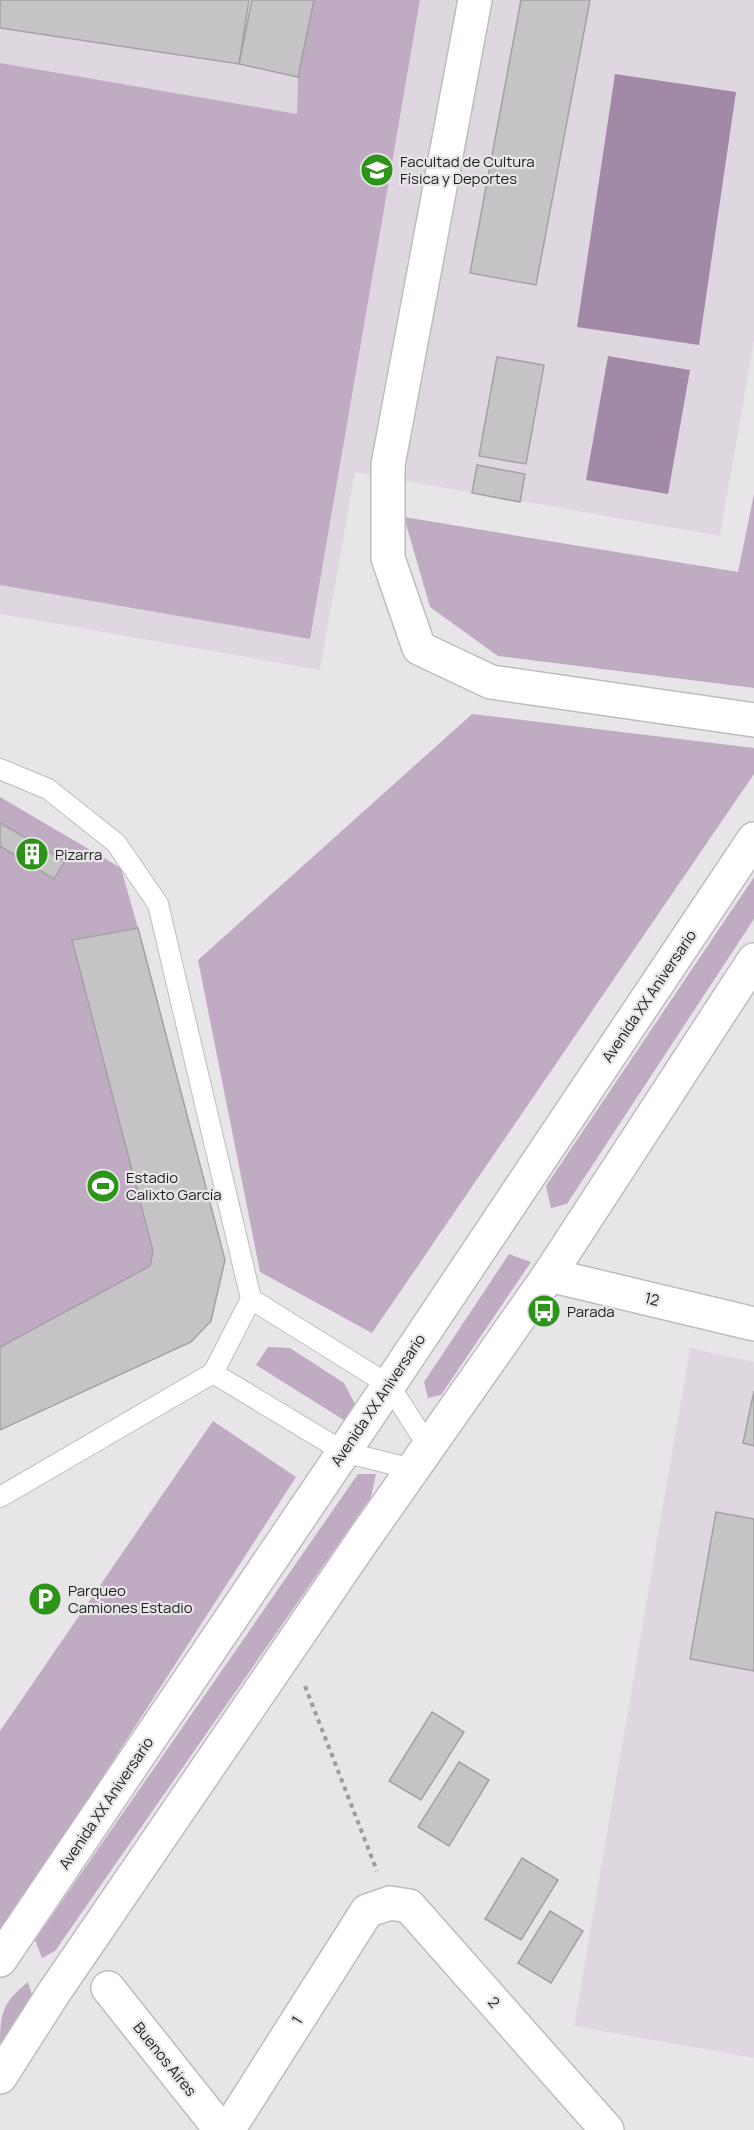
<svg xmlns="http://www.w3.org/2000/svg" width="754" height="2130" viewBox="0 0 754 2130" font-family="Manrope,sans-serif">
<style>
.built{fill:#dfd7e0}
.green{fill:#bfacc2}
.water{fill:#a289a7}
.building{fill:#c6c3c6;stroke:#a3a1a4;stroke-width:1.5}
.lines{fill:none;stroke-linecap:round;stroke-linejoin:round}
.lane-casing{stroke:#bebcbf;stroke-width:22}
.street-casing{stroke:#bebcbf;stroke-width:36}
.primary-casing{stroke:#bebcbf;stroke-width:36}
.path{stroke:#9f9c9f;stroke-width:4;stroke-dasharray:4.5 4.5;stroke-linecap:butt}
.lane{stroke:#fff;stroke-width:20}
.street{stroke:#fff;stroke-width:33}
.primary{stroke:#fff;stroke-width:33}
.labels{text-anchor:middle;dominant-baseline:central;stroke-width:4.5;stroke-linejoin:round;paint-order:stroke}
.poi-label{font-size:15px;fill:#1f1e1f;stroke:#e8e5e9;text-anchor:start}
.street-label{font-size:15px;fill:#1f1e1f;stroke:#e8e5e9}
</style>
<rect width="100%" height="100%" fill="#e8e5e9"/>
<g class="built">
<path d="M0,0h754v340l-34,196 -365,-64 -35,198 -320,-56z"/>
<path d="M690,1348l64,14v696l-180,-32z"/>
</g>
<g class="green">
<path d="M314,0h106l-110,639 -310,-54v-522l297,51 1,-37z"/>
<path d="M754,494v194l-256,-32 -68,-49 -26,-90 334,55z"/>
<path d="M472,714l282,34v26l-382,559 -112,-61 -62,-312z"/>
<path d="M0,797l121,71 24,85 80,307 -14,61 -20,21 -191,88z"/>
<path d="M754,877v42l-187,285 -16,4 -5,-22z"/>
<path d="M509,1254l22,8 -90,133 -13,3 -4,-16z"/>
<path d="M268,1347l22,1 54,35 11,21 -8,18 -91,-57z"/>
<path d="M213,1421l83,56 -296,459v-205z"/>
<path d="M358,1474h18l-5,23 -316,454 -13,7 -7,-18z"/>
<path d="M28,1982l6,19 -34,51c0,-36 0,-48 28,-70z"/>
</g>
<g class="water">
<path d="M615,74l121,18 -37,253 -122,-18z"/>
<path d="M608,356l82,14 -22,124 -82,-14z"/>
</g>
<g class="building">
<path d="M0,0h249l-10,64 -239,-36z"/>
<path d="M252,0h62l-16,77 -59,-13z"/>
<path d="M521,0h69l-54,285 -66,-12z"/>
<path d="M497,357l47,8 -18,99 -47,-8z"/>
<path d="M477,465l48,9 -5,28 -48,-9z"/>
<path d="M0,823l65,38 -11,18 -54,-33z"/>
<path d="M138,928l87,332 -14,61 -20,21 -191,88v-83l150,-81 3,-15 -81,-311z"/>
<path d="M754,1391v55l-11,-3z"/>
<path d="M716,1512l38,7v152l-64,-12z"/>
<path d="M432,1712l32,20 -43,68 -32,-19z"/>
<path d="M459,1762l30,18 -40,66 -31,-19z"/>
<path d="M522,1858l36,22 -37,60 -36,-21z"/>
<path d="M550,1911l33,20 -32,52 -33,-20z"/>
</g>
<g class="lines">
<g class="lane-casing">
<g id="lane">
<path d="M0,769l48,20 68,54 42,61 93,395 -38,74 -213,124"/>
<path d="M251,1299l138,86 39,61"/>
<path d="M213,1373l131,79 68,17"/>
</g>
</g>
<g class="street-casing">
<g id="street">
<path d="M475,0l-87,465v93l31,90 72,34 263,38"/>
<path d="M549,1275l205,49"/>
<path d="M108,1988l113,142"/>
<path d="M228,2130l139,-219 23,-8 19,3 198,224"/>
</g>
</g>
<g class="primary-casing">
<g id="primary">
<path d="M0,1960l389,-575 365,-546"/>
<path d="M0,2077l53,-83 308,-451 188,-268 205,-315"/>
</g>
</g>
<path class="path" d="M305,1686l72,185"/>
<use href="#lane" class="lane"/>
<use href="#street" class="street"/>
<use href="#primary" class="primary"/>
</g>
<defs>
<g id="university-disc" transform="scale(1.725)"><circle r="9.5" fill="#2c9419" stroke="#e8e5e9"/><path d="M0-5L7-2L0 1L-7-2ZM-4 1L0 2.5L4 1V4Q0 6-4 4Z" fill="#fff"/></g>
<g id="building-disc" transform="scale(1.725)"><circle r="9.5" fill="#2c9419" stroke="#e8e5e9"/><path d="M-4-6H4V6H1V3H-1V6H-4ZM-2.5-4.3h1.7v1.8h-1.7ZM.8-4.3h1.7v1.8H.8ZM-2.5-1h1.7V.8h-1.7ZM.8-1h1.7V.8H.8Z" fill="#fff"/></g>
<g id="stadium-disc" transform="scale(1.725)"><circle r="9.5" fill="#2c9419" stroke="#e8e5e9"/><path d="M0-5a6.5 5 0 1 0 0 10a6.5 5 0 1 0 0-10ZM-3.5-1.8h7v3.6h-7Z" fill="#fff"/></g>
<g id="bus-disc" transform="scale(1.725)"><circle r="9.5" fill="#2c9419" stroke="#e8e5e9"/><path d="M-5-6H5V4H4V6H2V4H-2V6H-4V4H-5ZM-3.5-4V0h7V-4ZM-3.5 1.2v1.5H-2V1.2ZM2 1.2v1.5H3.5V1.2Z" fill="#fff"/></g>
<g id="parking-disc" transform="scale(1.725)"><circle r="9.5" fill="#2c9419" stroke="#e8e5e9"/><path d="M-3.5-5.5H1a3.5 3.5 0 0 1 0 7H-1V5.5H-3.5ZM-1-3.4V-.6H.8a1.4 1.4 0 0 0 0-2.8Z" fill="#fff"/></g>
</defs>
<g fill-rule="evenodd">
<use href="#university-disc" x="377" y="170"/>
<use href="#building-disc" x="32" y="854"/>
<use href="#stadium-disc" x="103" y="1186"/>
<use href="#bus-disc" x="544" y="1311"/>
<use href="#parking-disc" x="45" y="1599"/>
</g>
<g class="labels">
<g class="poi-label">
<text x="400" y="161">Facultad de Cultura<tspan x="400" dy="17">Física y Deportes</tspan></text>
<text x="55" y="854">Pizarra</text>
<text x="126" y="1177">Estadio<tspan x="126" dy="17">Calixto García</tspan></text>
<text x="567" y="1311">Parada</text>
<text x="68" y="1590">Parqueo<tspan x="68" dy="17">Camiones Estadio</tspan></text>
</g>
<g class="street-label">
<text transform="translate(649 996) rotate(-56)">Avenida XX Aniversario</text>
<text transform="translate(652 1299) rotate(14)">12</text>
<text transform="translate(378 1400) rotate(-56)">Avenida XX Aniversario</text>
<text transform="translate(106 1803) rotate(-56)">Avenida XX Aniversario</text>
<text transform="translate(494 2002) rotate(49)">2</text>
<text transform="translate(297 2020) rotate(-58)">1</text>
<text transform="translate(165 2059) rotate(51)">Buenos Aires</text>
</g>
</g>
</svg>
